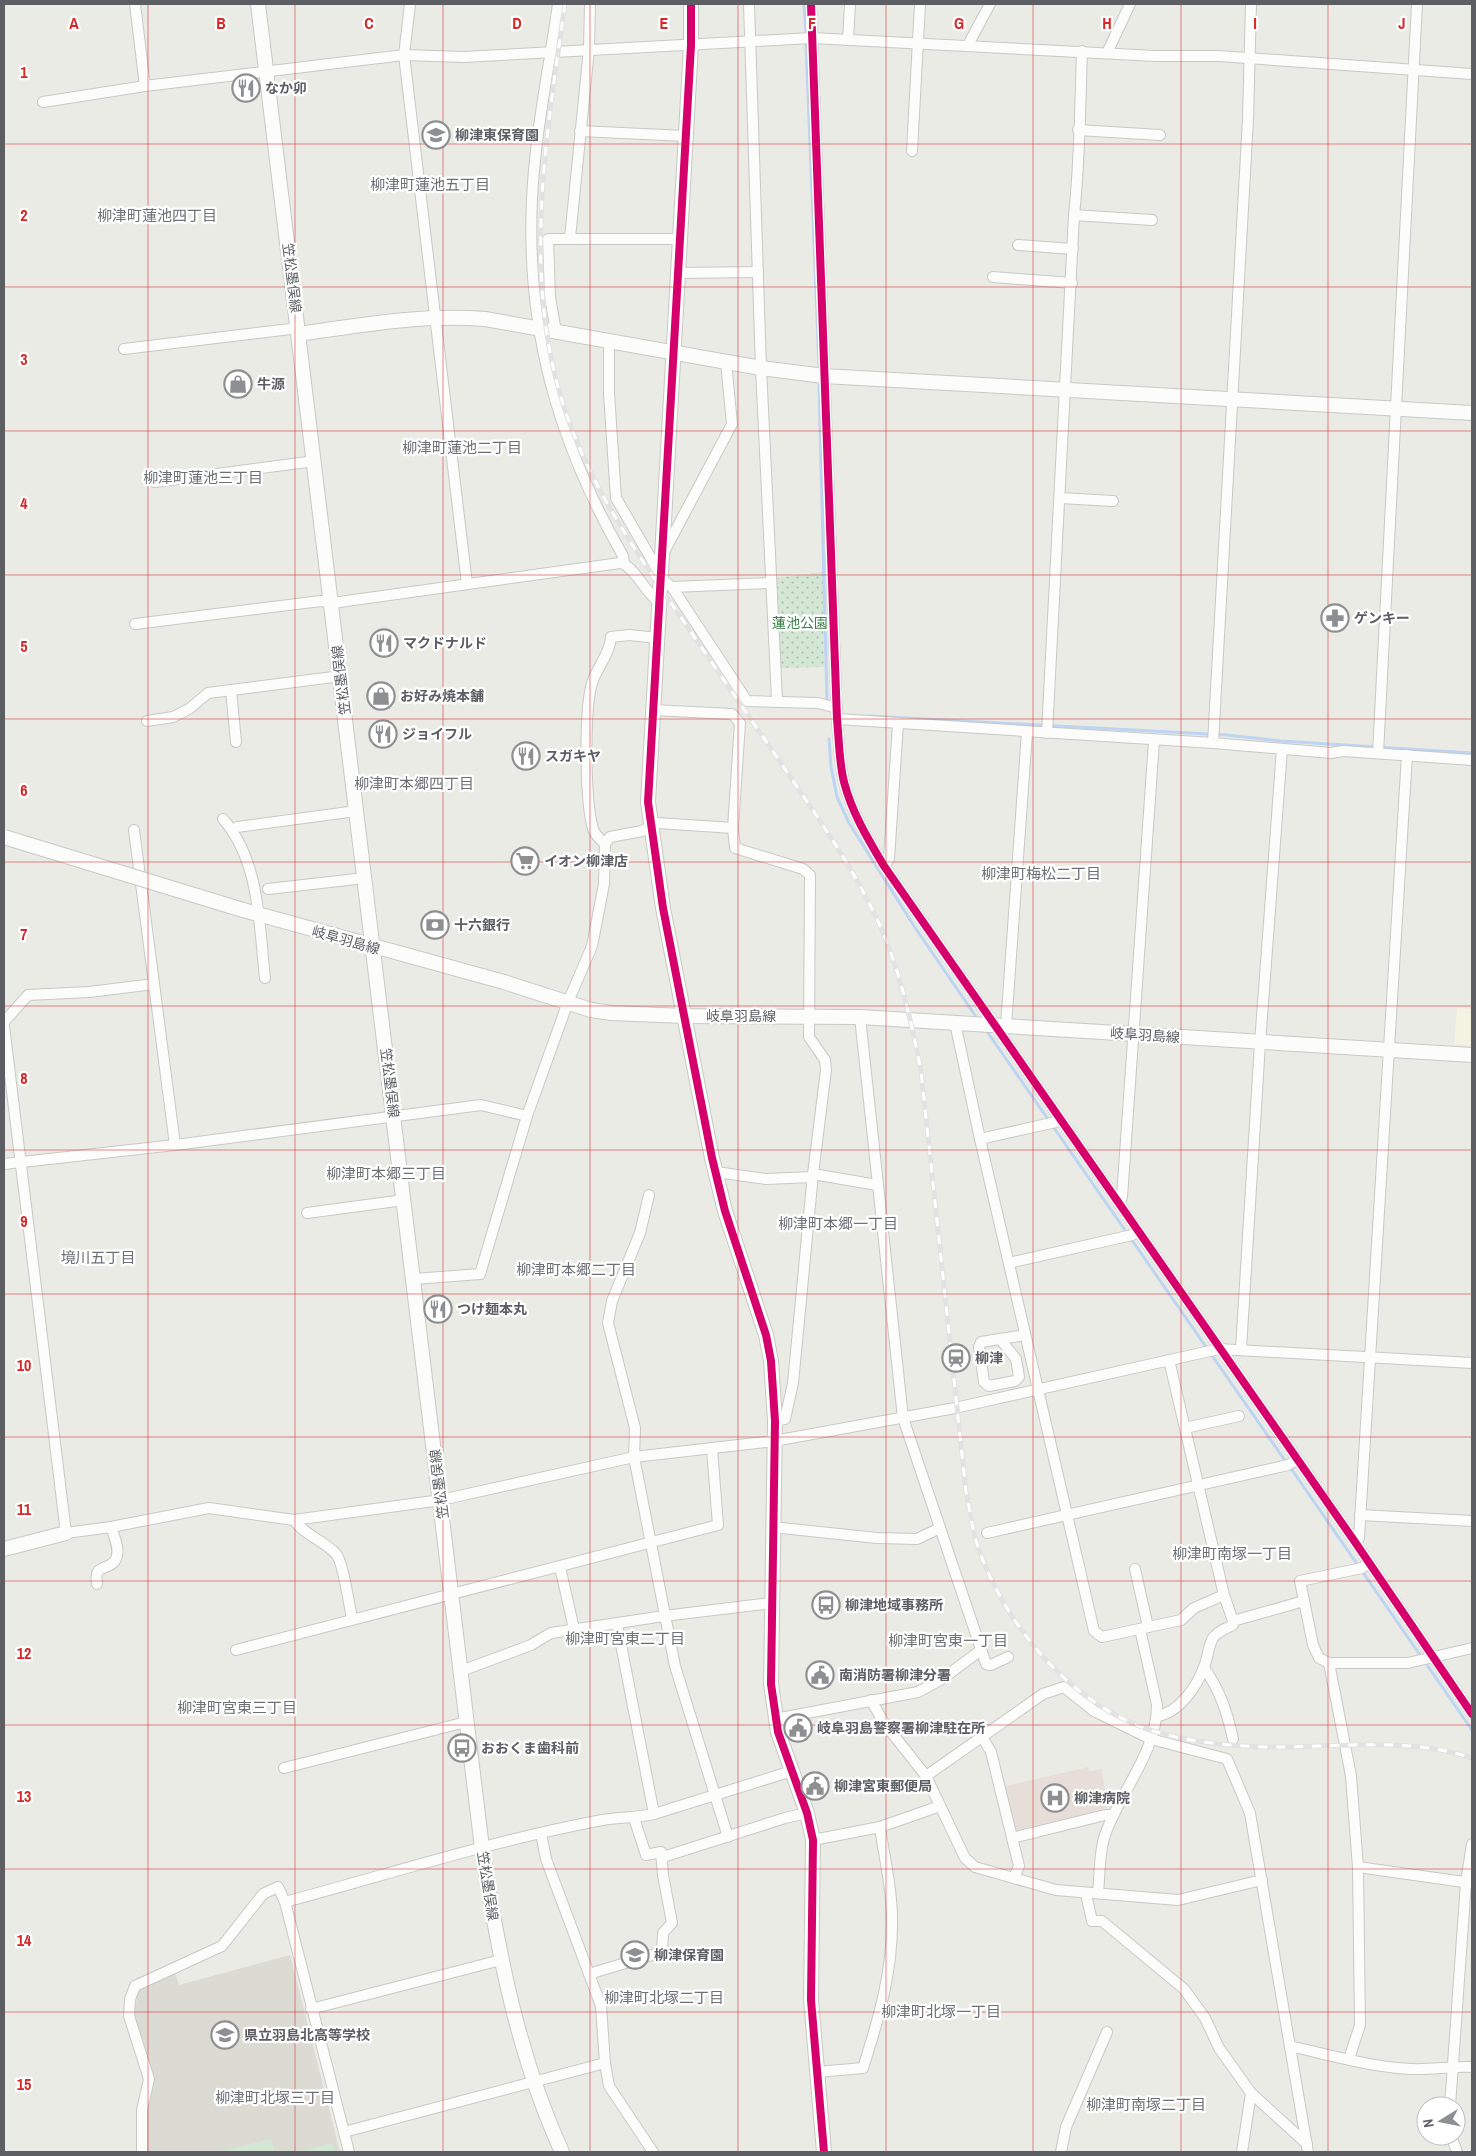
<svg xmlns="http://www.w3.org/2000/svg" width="1476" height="2156" viewBox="0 0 1476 2156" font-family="'Archivo Narrow','Noto Sans JP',sans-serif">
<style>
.commercial{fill:#f4f2e0}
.education{fill:#dbdbd4}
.medical{fill:#e7ded9}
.green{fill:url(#green-dots)}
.pitch{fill:#d4e7d5}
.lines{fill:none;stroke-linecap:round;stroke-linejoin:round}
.stream{stroke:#bdd4f3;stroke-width:3}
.street-casing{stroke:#c8c8c6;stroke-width:12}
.secondary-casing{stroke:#c8c8c7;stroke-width:16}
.street{stroke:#fcfcfb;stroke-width:10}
.secondary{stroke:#fcfcfb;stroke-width:14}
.rail-casing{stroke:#e2e2e2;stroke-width:5}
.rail{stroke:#fff;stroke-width:3;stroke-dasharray:9;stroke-linecap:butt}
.secondary-bridge-casing{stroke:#c8c8c7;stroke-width:16;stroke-linecap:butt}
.secondary-bridge{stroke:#fcfcfb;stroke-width:14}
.cycleway-casing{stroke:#fff;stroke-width:11}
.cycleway{stroke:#d6006c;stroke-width:8}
.grid{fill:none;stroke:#d62828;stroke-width:1;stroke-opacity:0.55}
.labels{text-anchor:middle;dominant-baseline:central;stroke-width:4.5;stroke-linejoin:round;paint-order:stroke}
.poi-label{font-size:14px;font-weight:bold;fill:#5c5e63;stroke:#fff;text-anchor:start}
.street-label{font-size:14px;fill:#5c5e63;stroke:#fff}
.park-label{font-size:14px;fill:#3c8349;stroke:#fff}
.neighbourhood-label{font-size:15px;fill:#6d7075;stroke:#fff}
.grid-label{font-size:16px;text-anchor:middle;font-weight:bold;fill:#d62828;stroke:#fff;stroke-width:4.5;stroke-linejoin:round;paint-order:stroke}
</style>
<defs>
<pattern id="green-dots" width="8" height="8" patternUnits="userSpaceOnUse" patternTransform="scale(1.25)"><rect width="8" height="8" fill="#d4e7d5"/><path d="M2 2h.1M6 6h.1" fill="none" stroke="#afbeb0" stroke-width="1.8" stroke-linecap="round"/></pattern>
</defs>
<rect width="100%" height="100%" fill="#ebebe6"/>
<path class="commercial" d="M1457,1008l15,1v37l-18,-2z"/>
<path class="education" d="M290,1955l50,197h-194l2,-23 -4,-21 7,-28 -3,-26 -14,-39 4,-24 36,-21 5,15z"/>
<path class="medical" d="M1088,1767l1,4 13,-2 5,39 -93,25 -12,-46z"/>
<path class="green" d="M823,572l1,95 -45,1 -4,-90z"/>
<g class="pitch">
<path d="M271,2139l4,13h-57z"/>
<path d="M332,2143l3,9h-36z"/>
</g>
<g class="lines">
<g class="stream">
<path d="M804,4l2,28"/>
<path d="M806,45l13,321"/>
<path d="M819,385l8,315"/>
<path d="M869,716l358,19 54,6 191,12"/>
<path d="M829,739l2,28 6,30 12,26 65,103 65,95"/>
<path d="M986,1030l300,432"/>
<path d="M1290,1467l182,263"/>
</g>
<g class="street-casing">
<g id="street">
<path d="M135,4l10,82"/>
<path d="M410,4l-6,51 63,529"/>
<path d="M558,4c-9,64 -23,130 -26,195 -6,132 26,243 91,357l1,7"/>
<path d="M749,4l12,364 16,332"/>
<path d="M811,4l26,715c2,20 2,43 7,63 8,31 24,57 40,84l471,676 117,172"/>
<path d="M848,40l2,-36"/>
<path d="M968,45l22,-41"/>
<path d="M1107,53l23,-49"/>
<path d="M43,102l102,-16 259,-31 60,2 348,-19 343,18h64l253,18"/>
<path d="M1078,130l82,5"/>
<path d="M580,131l105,5"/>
<path d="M912,151l8,-147"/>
<path d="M1074,215l78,5"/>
<path d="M570,238l19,-189 1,-45"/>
<path d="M1018,245l55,4"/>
<path d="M677,273l81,-1"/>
<path d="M993,277l79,6"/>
<path d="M556,332l-6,-35 -2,-58h131"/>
<path d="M609,342v52l7,104 48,83 8,6 75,114 71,2 19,5"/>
<path d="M124,349l175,-21"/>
<path d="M155,482l160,-21"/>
<path d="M1060,498l53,3"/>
<path d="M664,552l68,-128 -6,-62"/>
<path d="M672,587l98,-4"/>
<path d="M135,624l186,-23 11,2 288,-40c13,1 26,31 39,39"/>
<path d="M231,690l5,52"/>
<path d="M653,710l79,4 8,9 -7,105 2,20 68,21 7,6 -1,162 16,23 1,10 -13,104 -20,209 -8,36 -10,2"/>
<path d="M837,719l376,24 118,10 12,-2 129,9"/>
<path d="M147,721l26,-4 16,-8 19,-16 133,-17"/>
<path d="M1047,733l27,-518c6,-54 6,-109 8,-164"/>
<path d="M1213,743l35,-624 3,-115"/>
<path d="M1378,753l39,-749"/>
<path d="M223,819c37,42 36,106 42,159"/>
<path d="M134,830l41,315"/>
<path d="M233,830l4,-3 119,-16"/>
<path d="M605,844c-5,-5 -10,-9 -12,-15 -8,-28 -9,-118 -1,-146 5,-16 18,-29 19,-46l18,-2 28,3"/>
<path d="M884,866l5,-7 9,-135"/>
<path d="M268,889l97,-11"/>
<path d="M860,1017l43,401 83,246 5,1 17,-8"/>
<path d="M4,1022l24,-27 61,-3 65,-8"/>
<path d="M955,1023l25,116 114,492 8,6 79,-17 13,-12 30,-13"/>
<path d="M4,1026l62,507 45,-6 98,-19 85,12 147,-20 193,-43 140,-16 181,-33 264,-59 253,14"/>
<path d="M1006,1026l21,-294"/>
<path d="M980,1139l76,-17 4,-3"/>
<path d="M4,1164l171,-19 306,-40 46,11"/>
<path d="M716,1172l50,7 46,-2"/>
<path d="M813,1174l64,11"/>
<path d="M649,1195l-9,38 -28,68 -4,22 27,105 -1,29 41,209 53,171"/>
<path d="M1119,1204l3,-7 32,-456"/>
<path d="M307,1213l97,-13"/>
<path d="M1009,1263l123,-28 6,-4"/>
<path d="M414,1279l66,-5 47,-158 41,-114 24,-56 12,-62 1,-40 5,-7 32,-6 15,-8 76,5"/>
<path d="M1000,1339l-19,3 -2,5 5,35 5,4 26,-5 4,-4 -3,-18 -16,-20 25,-4"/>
<path d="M1241,1349l19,-306 22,-294"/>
<path d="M1169,1360l55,235 9,26"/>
<path d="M1185,1428l54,-12"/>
<path d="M1360,1515l112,6"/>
<path d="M294,1520c11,16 31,21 42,34 7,7 13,51 16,64"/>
<path d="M772,1527l105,11 40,1 23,-11"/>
<path d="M987,1533l301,-68 9,-5"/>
<path d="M1355,1542l4,-4 48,-783"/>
<path d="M1369,1563l-7,5 -62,13 13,64 6,13 10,5h79l64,-15"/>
<path d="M560,1567l14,62"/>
<path d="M1135,1569l13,58"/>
<path d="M97,1584c-3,-20 8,-13 17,-22 8,-9 0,-26 -3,-35"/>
<path d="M617,1624l37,190"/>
<path d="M236,1650l482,-125 -6,-76"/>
<path d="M1329,1663l22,113 7,91 2,158 -11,34"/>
<path d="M1204,1668c16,22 23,44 29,71"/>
<path d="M461,1671l70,-26 20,-12 113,-17 107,-13"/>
<path d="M871,1700l13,23 42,53 39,82 10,9 81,23 122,10 84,-20"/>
<path d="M1157,1716c22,-3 40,-30 47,-49 4,-9 4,-21 9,-29 5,-7 12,-9 20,-13v-4l71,-20"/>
<path d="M775,1719l143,-27 24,-13 39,-29"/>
<path d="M982,1737l9,15 28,114 -5,12"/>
<path d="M284,1768l182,-46"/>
<path d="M926,1776l117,-82 21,-7 30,24 57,28 76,20 23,54 58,339"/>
<path d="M541,1833l5,26 55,147 4,57 4,23 44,66"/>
<path d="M1012,1838l93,-23h8"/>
<path d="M813,1840l67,-13 60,-21"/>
<path d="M663,1857l122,-39 22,-5"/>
<path d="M1358,1867l113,16"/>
<path d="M1098,1892c2,-18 1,-40 7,-57 15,-43 52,-83 52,-130l-17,-76"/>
<path d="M1086,1894l6,27h10l82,68 21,29 14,30 32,45 56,51"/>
<path d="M285,1902c104,-28 207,-61 312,-81 19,-4 38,-3 57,-7l138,-43"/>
<path d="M589,1974l73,-22 1,-19 9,-10 -9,-48 -2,-23 -15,3 -12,-37"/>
<path d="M311,2009l190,-49"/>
<path d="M1290,2046c39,9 81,21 121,23 20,1 41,-3 61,-2"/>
<path d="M817,2072l46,-4c16,-50 30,-98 29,-150 0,-31 -8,-61 -12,-91"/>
<path d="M1450,2106l16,-224 6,-38"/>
<path d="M344,2132l261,-69"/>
<path d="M1451,2136l6,16"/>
<path d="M142,2152v-42l7,-31 -20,-63 1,-17 5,-13 87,-40 41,-52 15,-7 7,15 64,250"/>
<path d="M1061,2152l5,-25 41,-95"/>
<path d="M1242,2152l9,-59"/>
</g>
</g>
<g class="secondary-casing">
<g id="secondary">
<path d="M258,4l224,1844c16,104 36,208 80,304"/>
<path d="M691,4v41l-43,757 15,106 49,250 13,53 41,124 5,26 4,60 -4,263 7,48 29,81 6,27 -2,160 13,152"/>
<path d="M299,334c62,-9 124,-20 186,-15l276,49 63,8 648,37"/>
<path d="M243,910l261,72 87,28 20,3 73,3 176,1 612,38"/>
<path d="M4,1549l62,-16"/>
</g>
</g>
<use href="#street" class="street"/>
<use href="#secondary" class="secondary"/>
<g class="rail-casing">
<path id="rail" d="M565,4c-18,128 -42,263 -5,390 24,83 73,154 122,225 34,50 69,100 103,150 33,49 67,97 92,150 22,47 34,101 44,152l45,421c4,17 6,36 11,52 27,81 94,161 176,187 36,11 76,15 113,16 69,1 139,-11 206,11"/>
</g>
<use href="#rail" class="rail"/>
<g class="secondary-bridge-casing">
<path id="secondary-bridge" d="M4,837l239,73"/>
</g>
<use href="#secondary-bridge" class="secondary-bridge"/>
<g class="cycleway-casing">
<g id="cycleway">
<path d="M691,4v41l-43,757 15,106 49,250 13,53 41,124 5,26 4,60 -4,263 7,48 29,81 6,27 -2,160 13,152"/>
<path d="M811,4l26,715c2,20 2,43 7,63 8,31 24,57 40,84l471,676 117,172"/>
</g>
</g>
<use href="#cycleway" class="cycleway"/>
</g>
<path class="grid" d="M148,4v2148M295,4v2148M443,4v2148M590,4v2148M738,4v2148M886,4v2148M1033,4v2148M1181,4v2148M1328,4v2148M4,144h1468M4,287h1468M4,431h1468M4,575h1468M4,719h1468M4,862h1468M4,1006h1468M4,1150h1468M4,1294h1468M4,1437h1468M4,1581h1468M4,1725h1468M4,1869h1468M4,2012h1468"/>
<defs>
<g id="restaurant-ring" transform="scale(1.4375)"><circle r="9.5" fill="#fff" stroke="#8e8f91" stroke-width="1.5"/><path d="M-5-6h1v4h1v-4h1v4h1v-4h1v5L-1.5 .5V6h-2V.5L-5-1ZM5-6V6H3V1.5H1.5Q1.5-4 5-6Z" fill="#8e8f91"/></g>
<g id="school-ring" transform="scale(1.4375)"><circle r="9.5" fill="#fff" stroke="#8e8f91" stroke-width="1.5"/><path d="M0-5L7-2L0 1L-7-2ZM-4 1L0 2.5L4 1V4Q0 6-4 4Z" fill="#8e8f91"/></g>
<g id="shop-ring" transform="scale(1.4375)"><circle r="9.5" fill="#fff" stroke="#8e8f91" stroke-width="1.5"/><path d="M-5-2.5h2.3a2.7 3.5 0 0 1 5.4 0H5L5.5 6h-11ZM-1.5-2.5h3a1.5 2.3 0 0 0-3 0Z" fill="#8e8f91"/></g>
<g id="pharmacy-ring" transform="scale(1.4375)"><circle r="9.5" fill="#fff" stroke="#8e8f91" stroke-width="1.5"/><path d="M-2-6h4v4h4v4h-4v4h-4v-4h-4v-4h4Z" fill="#8e8f91"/></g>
<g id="supermarket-ring" transform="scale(1.4375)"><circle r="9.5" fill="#fff" stroke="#8e8f91" stroke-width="1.5"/><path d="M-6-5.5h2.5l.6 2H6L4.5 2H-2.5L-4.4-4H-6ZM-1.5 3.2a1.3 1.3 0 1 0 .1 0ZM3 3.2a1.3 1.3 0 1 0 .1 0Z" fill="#8e8f91"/></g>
<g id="bank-ring" transform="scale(1.4375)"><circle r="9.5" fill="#fff" stroke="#8e8f91" stroke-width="1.5"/><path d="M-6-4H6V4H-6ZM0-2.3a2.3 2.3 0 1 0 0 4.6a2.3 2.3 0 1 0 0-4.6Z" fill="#8e8f91"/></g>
<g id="station-ring" transform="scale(1.4375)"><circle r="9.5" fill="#fff" stroke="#8e8f91" stroke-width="1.5"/><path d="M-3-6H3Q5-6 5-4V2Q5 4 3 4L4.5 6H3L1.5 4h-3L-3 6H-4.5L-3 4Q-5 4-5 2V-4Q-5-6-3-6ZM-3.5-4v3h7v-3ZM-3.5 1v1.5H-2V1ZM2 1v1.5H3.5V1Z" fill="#8e8f91"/></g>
<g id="bus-ring" transform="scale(1.4375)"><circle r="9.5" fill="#fff" stroke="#8e8f91" stroke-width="1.5"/><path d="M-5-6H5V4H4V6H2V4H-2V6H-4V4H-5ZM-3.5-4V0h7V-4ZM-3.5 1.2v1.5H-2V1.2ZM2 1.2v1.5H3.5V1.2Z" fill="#8e8f91"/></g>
<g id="civic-ring" transform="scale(1.4375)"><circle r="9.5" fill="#fff" stroke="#8e8f91" stroke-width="1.5"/><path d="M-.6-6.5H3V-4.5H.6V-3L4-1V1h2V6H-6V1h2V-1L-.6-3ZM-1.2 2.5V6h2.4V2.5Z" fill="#8e8f91"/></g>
<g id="hospital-ring" transform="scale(1.4375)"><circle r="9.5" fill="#fff" stroke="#8e8f91" stroke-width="1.5"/><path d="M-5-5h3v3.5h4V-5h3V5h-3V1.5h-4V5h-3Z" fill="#8e8f91"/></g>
</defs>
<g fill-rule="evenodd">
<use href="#restaurant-ring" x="246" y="88"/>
<use href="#school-ring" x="436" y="135"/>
<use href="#shop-ring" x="238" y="384"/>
<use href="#pharmacy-ring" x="1335" y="618"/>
<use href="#restaurant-ring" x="384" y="643"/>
<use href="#shop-ring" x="381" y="696"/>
<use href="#restaurant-ring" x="383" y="734"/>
<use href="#restaurant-ring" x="526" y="756"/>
<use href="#supermarket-ring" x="525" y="861"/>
<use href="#bank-ring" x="435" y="925"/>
<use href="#restaurant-ring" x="438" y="1309"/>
<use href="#station-ring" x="956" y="1358"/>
<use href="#bus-ring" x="826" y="1605"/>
<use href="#civic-ring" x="820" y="1675"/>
<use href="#civic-ring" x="798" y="1728"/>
<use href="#bus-ring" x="462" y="1748"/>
<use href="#civic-ring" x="815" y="1786"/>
<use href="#hospital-ring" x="1055" y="1798"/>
<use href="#school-ring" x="635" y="1955"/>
<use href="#school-ring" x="225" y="2035"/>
</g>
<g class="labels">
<g class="poi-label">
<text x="265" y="88">なか卯</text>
<text x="455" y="135">柳津東保育園</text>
<text x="257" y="384">牛源</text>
<text x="1354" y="618">ゲンキー</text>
<text x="403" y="643">マクドナルド</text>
<text x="400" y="696">お好み焼本舗</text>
<text x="402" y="734">ジョイフル</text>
<text x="545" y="756">スガキヤ</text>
<text x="544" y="861">イオン柳津店</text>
<text x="454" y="925">十六銀行</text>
<text x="457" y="1309">つけ麺本丸</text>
<text x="975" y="1358">柳津</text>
<text x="845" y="1605">柳津地域事務所</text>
<text x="839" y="1675">南消防署柳津分署</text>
<text x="817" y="1728">岐阜羽島警察署柳津駐在所</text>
<text x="481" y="1748">おおくま歯科前</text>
<text x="834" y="1786">柳津宮東郵便局</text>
<text x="1074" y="1798">柳津病院</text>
<text x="654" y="1955">柳津保育園</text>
<text x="244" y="2035">県立羽島北高等学校</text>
</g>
<g class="street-label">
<text transform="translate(292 278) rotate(83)">笠松墨俣線</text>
<text transform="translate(341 680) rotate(-97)">笠松墨俣線</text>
<text transform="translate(346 940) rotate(16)">岐阜羽島線</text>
<text x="741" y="1016">岐阜羽島線</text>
<text transform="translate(1145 1035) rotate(4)">岐阜羽島線</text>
<text transform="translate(390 1083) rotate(83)">笠松墨俣線</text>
<text transform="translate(439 1484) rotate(-97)">笠松墨俣線</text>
<text transform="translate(488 1886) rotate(81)">笠松墨俣線</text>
</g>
<g class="park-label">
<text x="800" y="623">蓮池公園</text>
</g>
<g class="neighbourhood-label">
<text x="430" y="184">柳津町蓮池五丁目</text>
<text x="157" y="215">柳津町蓮池四丁目</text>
<text x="462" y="447">柳津町蓮池二丁目</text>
<text x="203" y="477">柳津町蓮池三丁目</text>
<text x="414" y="783">柳津町本郷四丁目</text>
<text x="1041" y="873">柳津町梅松二丁目</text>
<text x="386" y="1173">柳津町本郷三丁目</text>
<text x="838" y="1223">柳津町本郷一丁目</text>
<text x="98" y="1257">境川五丁目</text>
<text x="576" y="1269">柳津町本郷二丁目</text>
<text x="1232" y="1553">柳津町南塚一丁目</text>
<text x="625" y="1638">柳津町宮東二丁目</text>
<text x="948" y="1640">柳津町宮東一丁目</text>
<text x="237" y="1707">柳津町宮東三丁目</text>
<text x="664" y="1997">柳津町北塚二丁目</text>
<text x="941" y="2011">柳津町北塚一丁目</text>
<text x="275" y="2097">柳津町北塚三丁目</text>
<text x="1146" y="2104">柳津町南塚二丁目</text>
</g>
</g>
<g class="grid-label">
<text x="74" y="29">A</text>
<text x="221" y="29">B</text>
<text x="369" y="29">C</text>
<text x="517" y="29">D</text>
<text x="664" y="29">E</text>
<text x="812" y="29">F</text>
<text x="959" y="29">G</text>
<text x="1107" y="29">H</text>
<text x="1255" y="29">I</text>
<text x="1402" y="29">J</text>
<text x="24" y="78">1</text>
<text x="24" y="221">2</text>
<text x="24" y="365">3</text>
<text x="24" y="509">4</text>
<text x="24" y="652">5</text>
<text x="24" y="796">6</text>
<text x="24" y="940">7</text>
<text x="24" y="1084">8</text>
<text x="24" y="1227">9</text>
<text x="24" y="1371">10</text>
<text x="24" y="1515">11</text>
<text x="24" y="1659">12</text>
<text x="24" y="1802">13</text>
<text x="24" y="1946">14</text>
<text x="24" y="2090">15</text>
</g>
<rect width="1476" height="2156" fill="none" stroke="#5c5e63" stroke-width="10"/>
<g transform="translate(1441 2121) rotate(260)"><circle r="24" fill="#ffffff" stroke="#bebfc1"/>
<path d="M0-4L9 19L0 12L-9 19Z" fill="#8e8f91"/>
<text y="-8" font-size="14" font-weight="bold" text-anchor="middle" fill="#5c5e63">N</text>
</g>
</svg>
